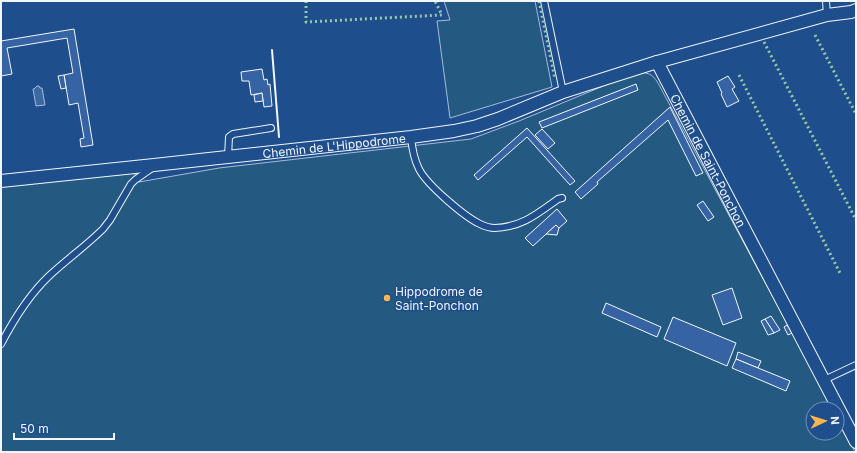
<svg xmlns="http://www.w3.org/2000/svg" width="857" height="453" viewBox="0 0 857 453" font-family="Inter,sans-serif">
<style>
.green{fill:#245a82;stroke:#a8bbd7}
.water{fill:#3b69a3;stroke:#a8bbd7}
.building{fill:#3563a3;stroke:#f2f6ff}
.lines{fill:none;stroke-linecap:round;stroke-linejoin:round}
.service-casing{stroke:#f2f6ff;stroke-width:8}
.minor-casing{stroke:#f2f6ff;stroke-width:14}
.service{stroke:#1f4e8c;stroke-width:6}
.minor{stroke:#1f4e8c;stroke-width:12}
.hedge{stroke:#97c8a6;stroke-width:3;stroke-dasharray:2 3;stroke-linecap:butt}
.wall{stroke:#f2f6ff;stroke-width:2}
.poi-dot{fill:#ffb74d;stroke:#1f4e8c;stroke-width:1.5}
.labels{text-anchor:middle;dominant-baseline:central;stroke-width:3;stroke-linejoin:round;paint-order:stroke}
.street-label{font-size:12px;fill:#f2f6ff;stroke:#1f4e8c}
.poi-label{font-size:12px;fill:#f2f6ff;stroke:#1f4e8c;text-anchor:start}
</style>
<rect width="100%" height="100%" fill="#1f4e8c"/>
<g class="green">
<path d="M444,1h91l17,86 -102,31 -13,-97 13,-1z"/>
<path d="M637,72c11,1 15,1 21,11l175,326h-20v24h24v-16l18,35h-854v-265l133,-14 5,9 80,-14 252,-29 48,-18z"/>
</g>
<path class="water" d="M37,86h2l1,2h2l3,17 -9,1 -3,-17h1z"/>
<g class="building">
<path d="M74,29l19,116 -12,2 -1,-8 4,-1 -6,-35 -9,2 -5,-30 9,-2 -6,-35 -60,10 5,26 -11,2v-35z"/>
<path d="M262,69l2,11 3,-1 1,6 2,-1 2,22 -8,1 -2,-14 -11,2 -2,-14h-7l-1,-9z"/>
<path d="M64,75l2,13 -5,1 -3,-13z"/>
<path d="M728,76l7,11 -3,2 7,12 -12,6 -6,-13 1,-1 -5,-11z"/>
<path d="M636,84l2,6 -96,38 -3,-6z"/>
<path d="M262,93l1,8 -8,1 -1,-7z"/>
<path d="M670,107l33,66 -7,3 -28,-56 -71,62 1,2 -17,15 -6,-7z"/>
<path d="M527,128l48,53 -5,4 -43,-48 -49,43 -4,-5z"/>
<path d="M542,129l13,14 -7,6 -13,-14z"/>
<path d="M703,201l11,16 -6,4 -11,-16z"/>
<path d="M557,209l10,12 -8,7 -3,-3 -23,21 -8,-8z"/>
<path d="M556,225l3,3 -2,7 -11,-1z"/>
<path d="M732,288l10,30 -19,7 -11,-30z"/>
<path d="M606,303l55,24 -4,10 -55,-24z"/>
<path d="M771,316l9,14 -6,3 -9,-14z"/>
<path d="M673,317l63,26 -9,23 -63,-27z"/>
<path d="M765,319l9,14 -6,2 -7,-14z"/>
<path d="M787,325l5,8 -4,2 -4,-8z"/>
<path d="M738,352l23,9 -3,7 -22,-9z"/>
<path d="M736,359l54,22 -4,10 -54,-23z"/>
</g>
<g class="lines">
<g class="service-casing">
<g id="service">
<path d="M544,1l19,91"/>
<path d="M826,1l1,14"/>
<path d="M411,137c1,11 3,22 8,32 8,16 46,48 61,55 4,2 10,4 15,4 27,-1 42,-14 63,-29l4,-1"/>
<path d="M228,157l1,-20 4,-3 38,-6"/>
<path d="M1,344c13,-25 28,-49 48,-68 17,-16 37,-30 54,-47l7,-9 21,-36 4,-4 17,-12"/>
<path d="M824,380l32,-15"/>
</g>
</g>
<g class="minor-casing">
<g id="minor">
<path id="s1" d="M657,62l199,380"/>
<path id="s2" d="M1,181l153,-16 257,-28 43,-6 23,-5 21,-7 65,-27 94,-30 170,-47 24,-3 5,-2"/>
</g>
</g>
<use href="#service" class="service"/>
<use href="#minor" class="minor"/>
<g class="hedge">
<path d="M306,1v21l136,-7 -7,-14"/>
<path d="M539,1l16,78"/>
<path d="M815,35l41,79"/>
<path d="M764,42l92,178"/>
<path d="M739,75l102,200"/>
</g>
<path class="wall" d="M272,50l7,87"/>
</g>
<circle class="poi-dot" cx="387" cy="298" r="4"/>
<g class="labels">
<g class="street-label">
<text stroke="none"><textPath href="#s2" startOffset="335">Chemin de L'Hippodrome</textPath></text>
<text stroke="none"><textPath href="#s1" startOffset="111">Chemin de Saint-Ponchon</textPath></text>
</g>
<g class="poi-label">
<text x="395" y="291">Hippodrome de<tspan x="395" dy="14">Saint-Ponchon</tspan></text>
</g>
</g>
<rect width="857" height="453" fill="none" stroke="#f2f6ff" stroke-width="4"/>
<g transform="translate(825 421) rotate(86)"><circle r="19" fill="#1f4e8c" stroke="#7391ba"/>
<path d="M0-3L7 15L0 10L-7 15Z" fill="#ffb74d"/>
<text y="-6" font-size="11" font-weight="bold" text-anchor="middle" fill="#f2f6ff">N</text>
</g>
<path d="M14 433v6h100v-6" fill="none" stroke="#f2f6ff" stroke-width="2"/>
<text x="20" y="433" font-size="12" fill="#f2f6ff" stroke="#1f4e8c" stroke-width="3" paint-order="stroke">50 m</text>
</svg>
